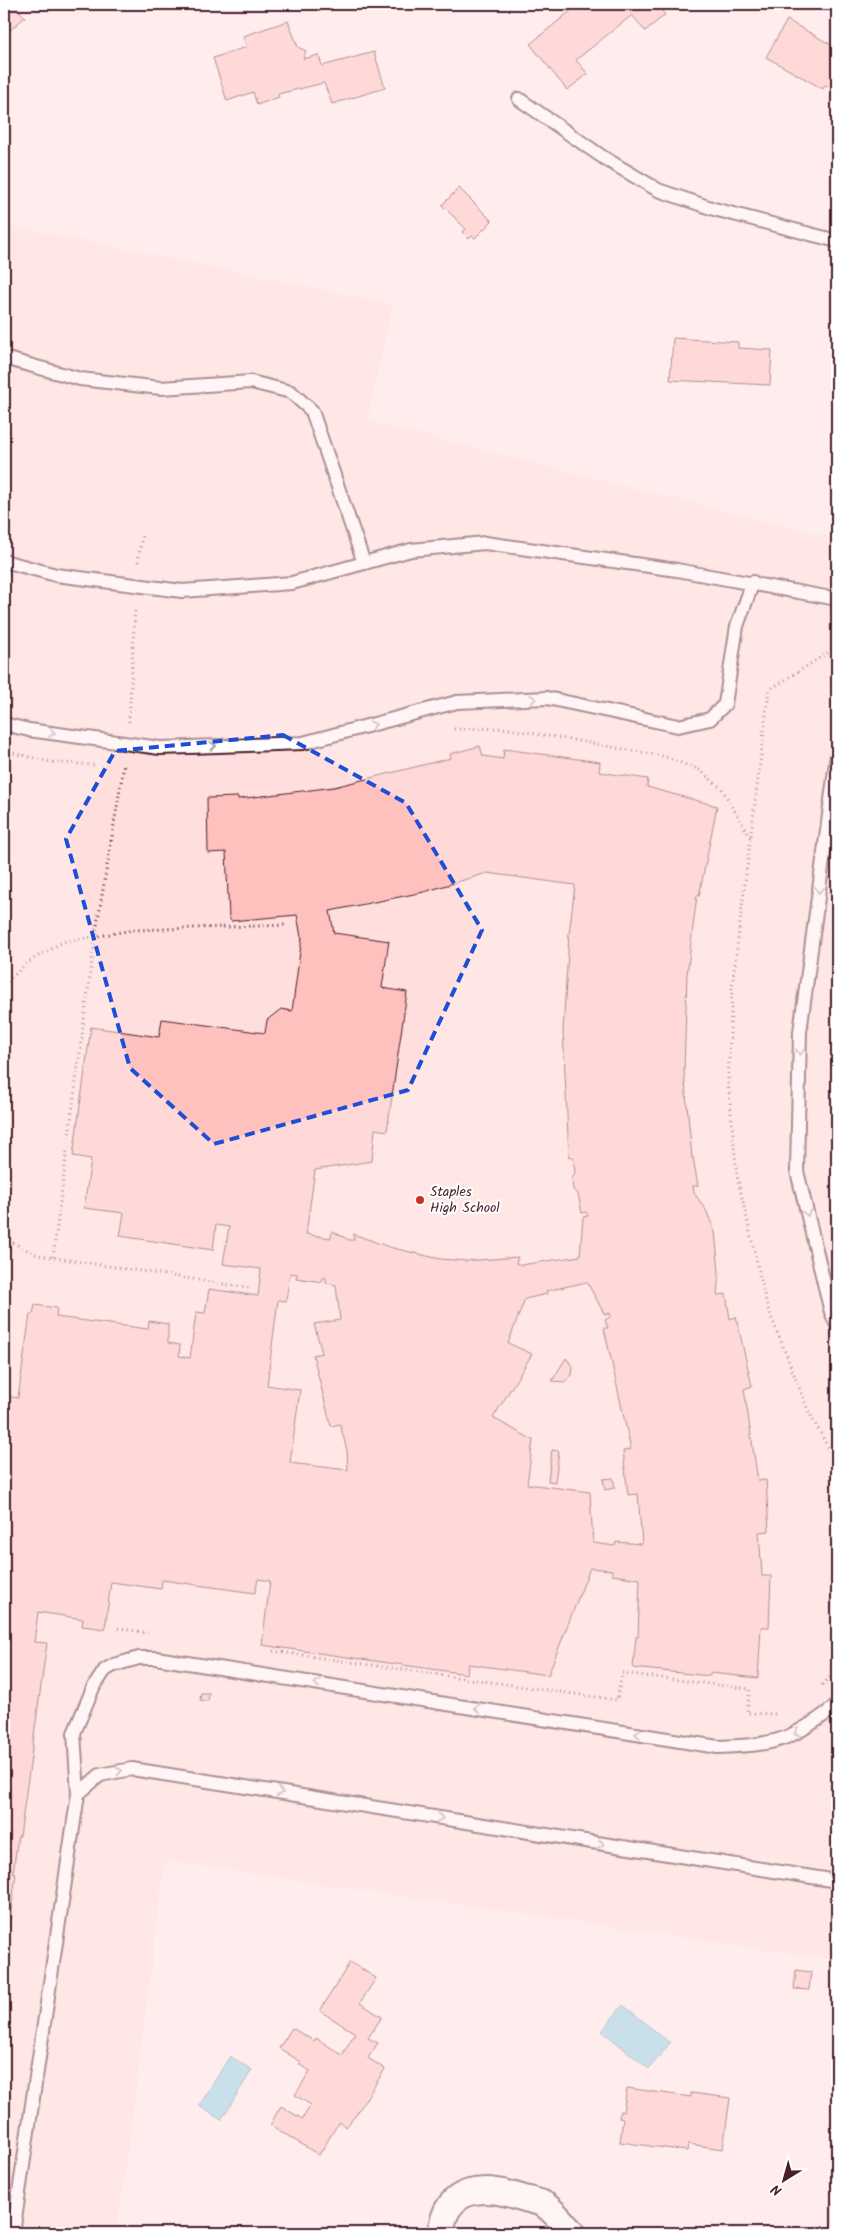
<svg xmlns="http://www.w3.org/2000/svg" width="841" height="2237" viewBox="0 0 841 2237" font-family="Kalam,sans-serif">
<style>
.built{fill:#ffdfde}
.water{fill:#87d1e8;stroke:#6f8a9c}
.building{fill:#fec1be;stroke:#4a1f2b;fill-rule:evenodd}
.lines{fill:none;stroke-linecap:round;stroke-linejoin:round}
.service-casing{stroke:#4a1f2b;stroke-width:16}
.minor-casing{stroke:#4a1f2b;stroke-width:29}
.path{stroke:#4a1f2b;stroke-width:3;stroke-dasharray:1 4;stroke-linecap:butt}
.service{stroke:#fff;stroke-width:12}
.minor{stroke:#fff;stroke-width:25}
.oneway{stroke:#ae9aa0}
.marked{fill:none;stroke:#1d4ed8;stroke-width:4;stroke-dasharray:10 6;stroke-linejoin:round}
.poi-dot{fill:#c8321e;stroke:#fff;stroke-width:2}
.labels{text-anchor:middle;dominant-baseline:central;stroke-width:4;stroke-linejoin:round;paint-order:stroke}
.poi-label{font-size:14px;fill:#4a1f2b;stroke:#fff;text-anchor:start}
</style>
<rect width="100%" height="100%" fill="#ffecec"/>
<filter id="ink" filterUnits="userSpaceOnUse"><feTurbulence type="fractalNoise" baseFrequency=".02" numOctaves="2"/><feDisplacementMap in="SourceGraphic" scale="10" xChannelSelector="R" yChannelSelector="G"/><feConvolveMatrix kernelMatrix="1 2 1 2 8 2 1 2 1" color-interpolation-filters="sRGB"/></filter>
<g filter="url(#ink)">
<path class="built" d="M4,224l389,80 -26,117 470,118v1421l-672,-99 -48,372h-113z"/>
<g class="water">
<path d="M623,2005l47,38 -21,26 -47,-38z"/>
<path d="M230,2056l22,14 -31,50 -22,-14z"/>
</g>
<g class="building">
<path d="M4,4h9l12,13 -17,15 1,2 -3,2 -2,-2z"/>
<path d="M579,4h78l8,11 -20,16 -13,-16 -56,45 12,14 -21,16 -37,-46z"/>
<path d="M787,20l50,28v43l-12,-6 -2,4 -57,-32z"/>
<path d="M288,21l10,26 8,4 -3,8 16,-4 3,11 52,-14 11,36 -53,16 -8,-21 -46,11 1,3 -22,8 -4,-13 -26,9 -14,-43 33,-11 -3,-11z"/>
<path d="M459,188l33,33 -17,17 -3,-2 -3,3 -7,-7 4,-3 -24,-24z"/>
<path d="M673,338l65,4v6l34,2 -2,35 -100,-5z"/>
<path d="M480,746l3,10 20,3 1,-10 96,13 -1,10 49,7 -1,8 70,19 -18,90 -2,-1 -10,80 -3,96 8,87 1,-1 5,29h-5l1,7 12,17 9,22 4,39 -2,24 9,-1 4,25 6,-2 16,69 -8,3 14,92 8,-1 3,51 -10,1 3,44h9l-2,51h-8l-3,51 -48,-5v3l-77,-8 3,-31h2l2,-58 -28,-4v-5l-22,-2 -42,107 -80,-11 -1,10 -205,-29 8,-64 -12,-2 -3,14 -93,-13 -1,9 -50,-7 -6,47 -23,-3 1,-7 -45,-7 -4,30 13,1 -27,193h-2l-5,37h3l-7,55 -5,-1v-531l14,2 12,-84h3l2,-9 22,3 -1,9 92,12 1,-8 19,3v19l12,2 -1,11 11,2 6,-46 9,1 4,-24 49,7 3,-27 -38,-5 6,-37 -13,-2 -3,25 -93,-14 4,-23 -40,-5 7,-49 -18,-3 18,-129 68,10 3,-18 103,14 2,-13 14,-11 11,2 10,-74h-1l-4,-22 -66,6 -2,-4 -3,-65 -18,1 -1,-55 31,-1v2l96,-12 117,-29 -1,-4zM487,873l88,12 -6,49 -6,97 6,126h4l2,16 -3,5 1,12 5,4 4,19 4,-1 2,4 -5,1 -3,39 -59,9 -5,-2 2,-6 -52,4 -26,-2 -51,-12 -36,-13 1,6h-5l-17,-9 -1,7 -25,-4 9,-64 57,-9 3,-32 12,2 20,-139 -25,-4 7,-47 -55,-8 -4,-22 94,-19zM290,1273l7,1 -1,4 26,4 1,-5 3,1v5l10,2 4,35 -26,4 8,29 -9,2 18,71 9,-2 7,26 1,20 -58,-7 10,-73 -33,-5 11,-85 8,1zM587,1282l18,33 5,-2v4l-5,3 3,8h-4l27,121 -8,2 5,44 10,-1 4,50 -26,-2 -1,4 -22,-3 -3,-51 -63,-8 6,-44 -40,-22 39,-64 -24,-11 17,-44 22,-5 -1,-3z"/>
<path d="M566,1358l7,9 -1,8 -8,7 -12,-1z"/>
<path d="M552,1450l7,1 -4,31 -7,-1z"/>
<path d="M613,1478l2,10 -10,2 -2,-11z"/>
<path d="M201,1693h8l-1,8 -8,-1z"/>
<path d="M350,1962l26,16 -16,25 22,14 -14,21 10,5 -10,15 17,11 -29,46 -10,12 -7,-5 -20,33 -49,-30 11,-19 21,13 9,-14 -16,-10 15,-24 -11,-7 2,-2 -22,-14 13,-20 22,13 2,-3 26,17 13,-22 -35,-22z"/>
<path d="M796,1970l15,2 -2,18 -15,-1z"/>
<path d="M627,2088l64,9v-4l39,5 -7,51 -35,-5 -1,7 -67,-9 3,-23 -4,-1 1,-7 3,1z"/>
</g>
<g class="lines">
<g class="service-casing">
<g id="service">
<path d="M519,99l85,59 54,32 56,19 123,32"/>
<path d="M4,358l76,21 81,9 90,-6 40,10 21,19 52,152"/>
<path d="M4,561l52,14 126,16 110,-8 119,-33 74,-7 192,27 160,29"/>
<path d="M4,724l25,6 131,18 143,-5 154,-41 90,-4 131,28 32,-7 15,-15 12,-78 16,-44"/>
<path d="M837,755l-37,277 -3,139 34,141 6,13"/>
<path d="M78,1794l22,-19 32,-6 705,112"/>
<path d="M13,2233l65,-439 -4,-61 19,-45 12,-18 9,-5 25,-7h17l562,89c57,-2 74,-6 119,-42"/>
</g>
</g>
<g class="minor-casing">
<path id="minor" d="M441,2233c4,-48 44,-48 82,-35 6,2 16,3 22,7 10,7 19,19 27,28"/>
</g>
<g class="path">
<path d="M138,562l4,-27"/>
<path d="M832,650l-63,40 -37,297 -4,95 9,94 30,130 41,104 29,54"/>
<path d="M129,722l6,-114"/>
<path d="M454,729l49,-1 160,28 37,14 22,19 29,50"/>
<path d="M4,751l47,11 43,3"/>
<path d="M4,985l24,-23 35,-20 70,-12 155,-5"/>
<path d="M4,1238l33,17 213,33"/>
<path d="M53,1257l42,-320 29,-172"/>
<path d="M118,1628l30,5"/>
<path d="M273,1651l344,49 5,-27 128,16 -3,24 28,1"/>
<path d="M822,1685l15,-15"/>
</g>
<use href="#service" class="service"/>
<use href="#minor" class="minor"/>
</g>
<defs><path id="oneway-chevron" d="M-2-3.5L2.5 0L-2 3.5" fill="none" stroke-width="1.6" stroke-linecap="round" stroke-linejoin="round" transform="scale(1.25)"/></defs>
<g class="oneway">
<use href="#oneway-chevron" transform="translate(533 699) rotate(-3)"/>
<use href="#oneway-chevron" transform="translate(373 725) rotate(-15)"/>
<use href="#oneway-chevron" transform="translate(52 733) rotate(8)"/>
<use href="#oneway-chevron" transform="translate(213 746) rotate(-2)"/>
<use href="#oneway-chevron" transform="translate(819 890) rotate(98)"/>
<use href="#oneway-chevron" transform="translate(800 1052) rotate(91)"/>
<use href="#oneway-chevron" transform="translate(807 1213) rotate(77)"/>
<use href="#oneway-chevron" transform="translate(317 1683) rotate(-171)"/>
<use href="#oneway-chevron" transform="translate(477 1708) rotate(-171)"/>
<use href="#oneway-chevron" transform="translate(797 1733) rotate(155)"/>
<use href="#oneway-chevron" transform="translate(638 1734) rotate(-171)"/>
<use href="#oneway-chevron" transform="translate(119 1771) rotate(-11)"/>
<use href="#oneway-chevron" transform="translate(280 1792) rotate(9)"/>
<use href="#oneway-chevron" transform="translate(440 1818) rotate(9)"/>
<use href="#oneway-chevron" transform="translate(601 1844) rotate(9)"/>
</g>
</g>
<path d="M0 0H841V2237H0ZM283,735l123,68 76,127 -74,160 -194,54 -84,-76 -64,-229 49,-88z" fill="#ffecec" fill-opacity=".55" fill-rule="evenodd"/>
<path class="marked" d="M283,735l123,68 76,127 -74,160 -194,54 -84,-76 -64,-229 49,-88z"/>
<circle class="poi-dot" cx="420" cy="1200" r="5"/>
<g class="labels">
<g class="poi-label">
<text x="430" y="1192">Staples<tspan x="430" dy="16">High School</tspan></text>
</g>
</g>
<rect width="841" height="2237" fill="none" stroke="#fff" stroke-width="20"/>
<rect x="10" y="10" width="821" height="2217" fill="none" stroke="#4a1f2b" stroke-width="2" filter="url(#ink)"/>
<g transform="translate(784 2180) rotate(217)" stroke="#ffffff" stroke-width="4" paint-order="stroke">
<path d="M0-4L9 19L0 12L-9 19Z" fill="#4a1f2b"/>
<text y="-8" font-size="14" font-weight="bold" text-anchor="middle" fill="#4a1f2b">N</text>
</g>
</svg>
